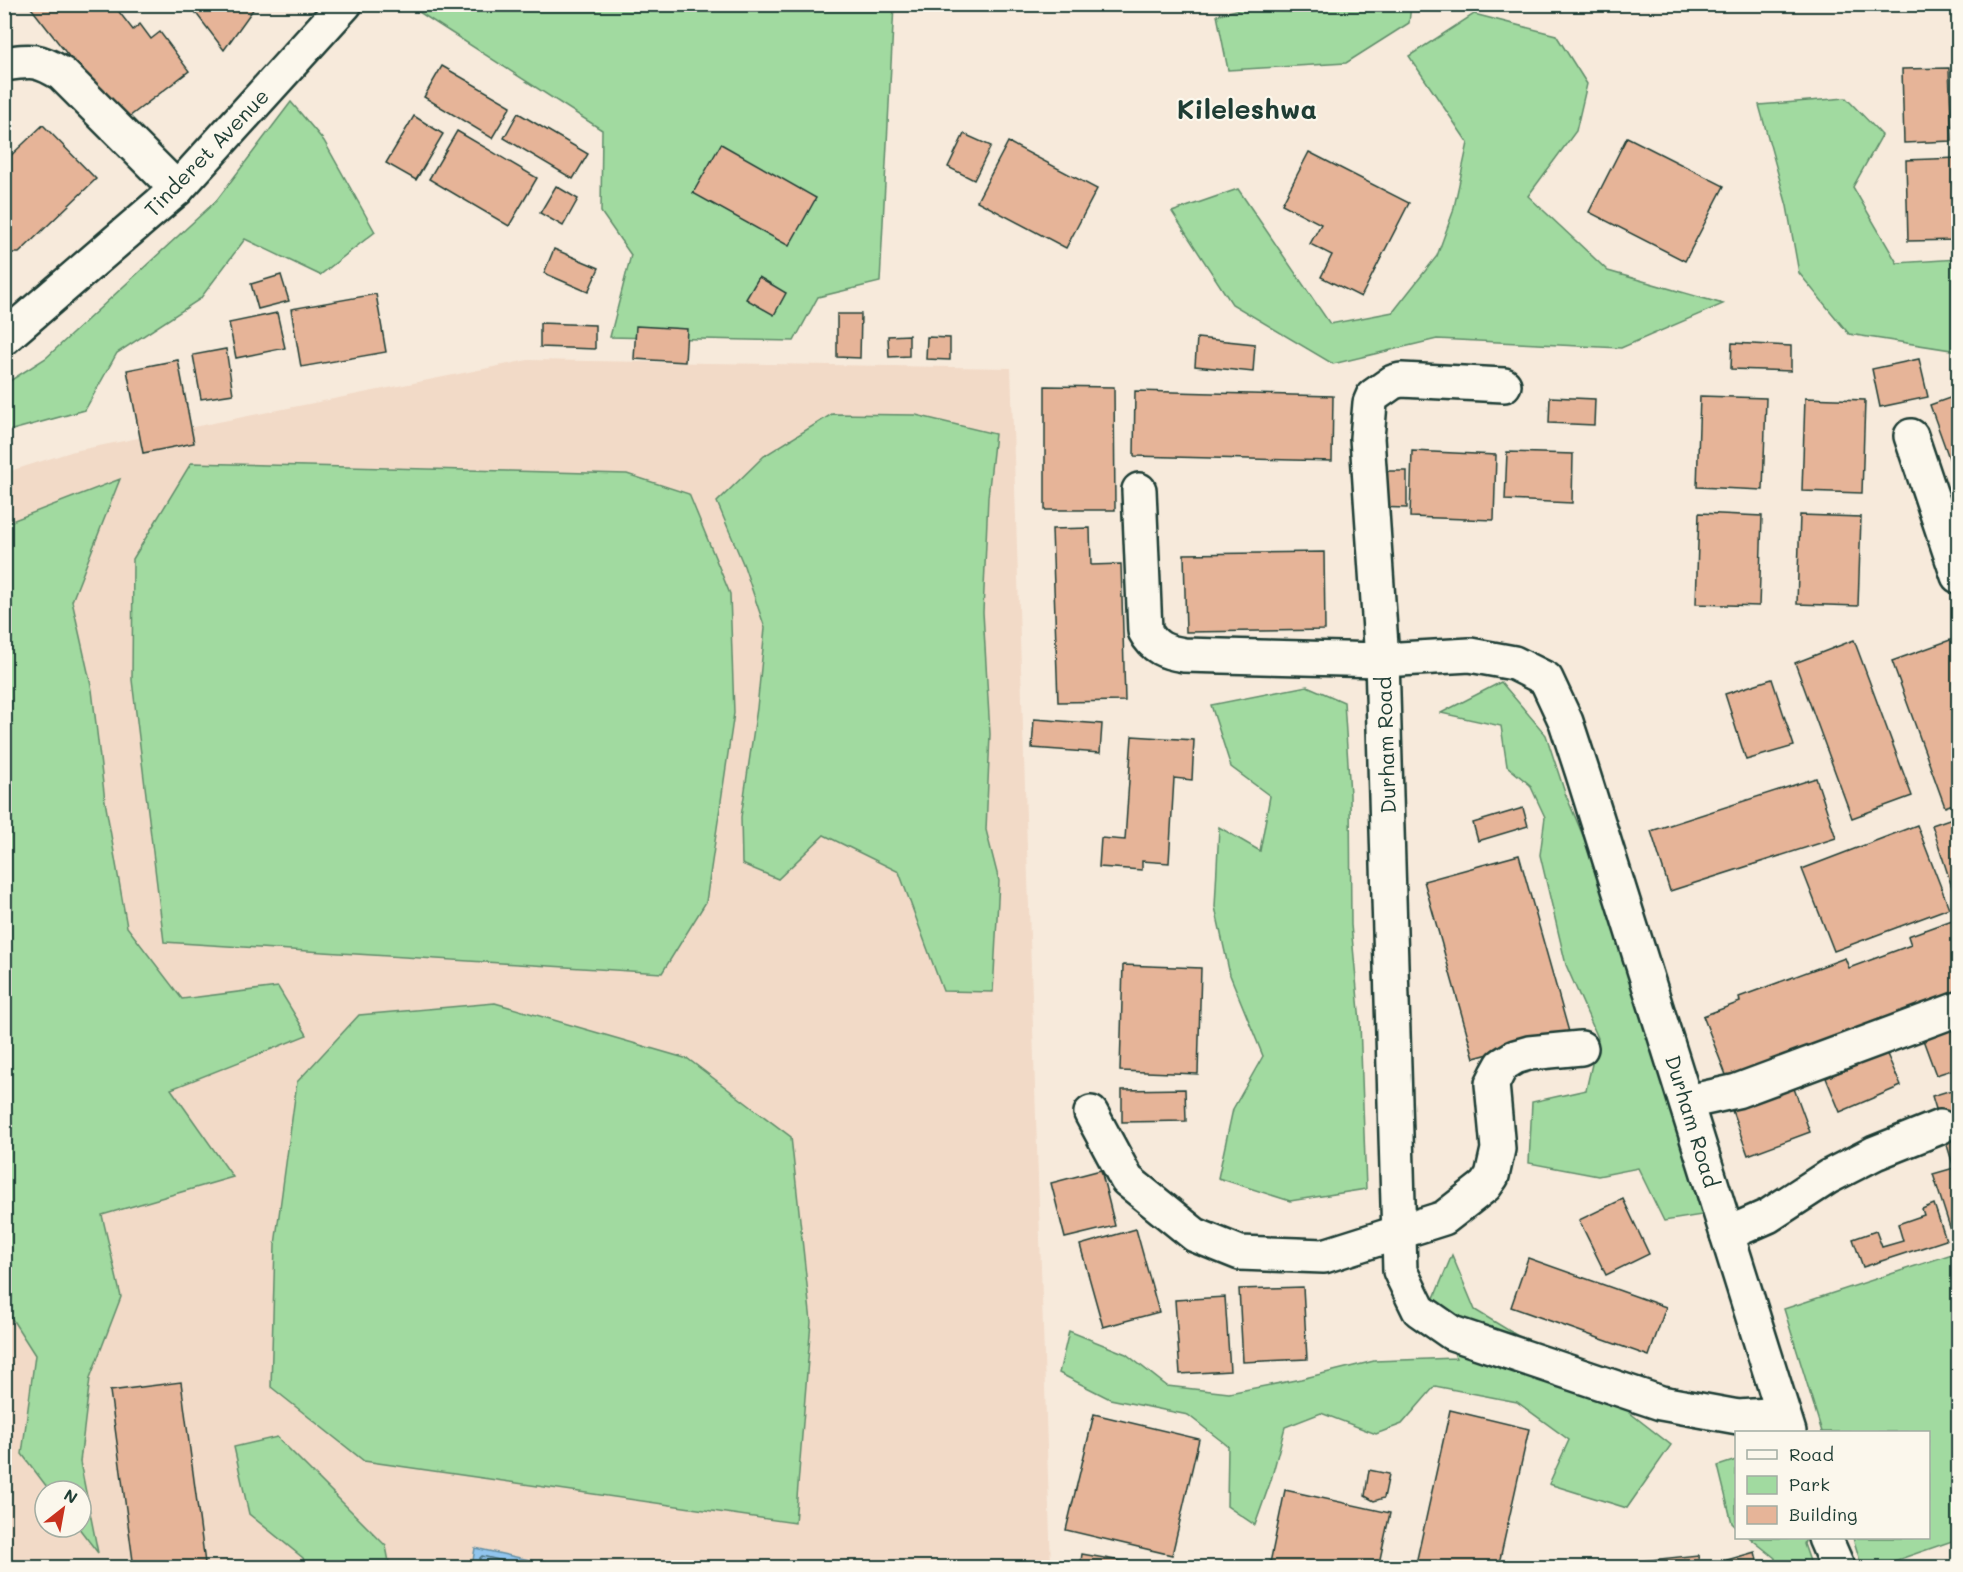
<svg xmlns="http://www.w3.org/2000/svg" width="1963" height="1572" viewBox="0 0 1963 1572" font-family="Mali,sans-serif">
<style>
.built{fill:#f2dac7;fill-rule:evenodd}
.green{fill:#a1daa0;stroke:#608c6a;stroke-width:1.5}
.water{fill:#91c5ee;stroke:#638fa4;stroke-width:1.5}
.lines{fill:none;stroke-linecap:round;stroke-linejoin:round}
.shore{stroke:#4d737e;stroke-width:1.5}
.building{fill:#e6b498;stroke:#1f3d34;stroke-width:1.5}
.minor-casing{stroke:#1f3d34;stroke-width:38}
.minor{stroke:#fbf7ec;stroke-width:33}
.labels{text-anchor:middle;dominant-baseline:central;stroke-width:4.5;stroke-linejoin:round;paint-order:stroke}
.street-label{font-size:21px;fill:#1f3d34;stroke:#fbf7ec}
.district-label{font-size:27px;font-weight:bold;fill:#1f3d34;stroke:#fbf7ec}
</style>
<rect width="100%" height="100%" fill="#f7eadb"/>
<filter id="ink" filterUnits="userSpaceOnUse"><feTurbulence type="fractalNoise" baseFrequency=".0167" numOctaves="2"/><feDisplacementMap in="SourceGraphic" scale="12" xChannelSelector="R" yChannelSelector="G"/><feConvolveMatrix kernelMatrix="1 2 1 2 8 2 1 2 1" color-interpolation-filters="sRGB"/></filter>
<g filter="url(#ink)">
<path class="built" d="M528,360l483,8 40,1199h-1046l-1,-1094 70,-22zM45,1491h36v36h-36z"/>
<g class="green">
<path d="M422,4l472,1 -14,277 -62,15 -24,44 -184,-4 21,-82 -30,-43 1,-82 -186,-120z"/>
<path d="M1259,4h152v1l-2,18 -63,40 -118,7 -11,-55z"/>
<path d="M1474,14l82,21 31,49 -11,47 -48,65 80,75 115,33 -102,44 -184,-9 -104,25 -101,-60 -60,-92 66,-23 92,135 63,-12 44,-56 16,-44 15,-69 -59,-87z"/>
<path d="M1846,98l36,37 -29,52 44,76 61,-4v92l-109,-17 -50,-61 -12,-67 -28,-101z"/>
<path d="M291,102l33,39 51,91 -55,43 -75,-36 -45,60 -83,54 -32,57 -80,22v-48l41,-26 170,-157z"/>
<path d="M832,414l84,1 79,19 -7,63 -5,115 7,122 -4,96 13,51 -6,111 -50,-1 -44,-119 -75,-37 -46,44 -36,-15 -1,-47 16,-109 8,-80 -21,-62 -27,-64 47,-46z"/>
<path d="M191,463l436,11 62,20 41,100 4,119 -28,189 -44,71 -498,-31 -32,-262 1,-121z"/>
<path d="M120,479l-48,122 20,89 13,111 22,126 55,72 96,-12 29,48 -136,54 62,88 -131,38 19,82 -31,81 -10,84 18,91 -20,-26h3v-36h-31l-28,-37 13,-99 -30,-47 -1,-784z"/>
<path d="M1501,682l45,53 19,58 43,102 35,128 36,113 23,79 -38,6 -26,-53 -40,8 -69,-13 3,-61 54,-12 12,-52 -32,-73 -26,-110 5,-38 -15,-32 -23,-19 -6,-40 -60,-13z"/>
<path d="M1307,686l37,16 6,92 1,131 9,97 6,167 -76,12 -72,-23 15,-69 30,-53 -33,-81 -15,-68 4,-80 41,24 10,-55 -39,-29 -20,-62z"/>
<path d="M495,1003l193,56 103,78 20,185 -16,201 -431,-62 -93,-74 4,-142 22,-163 62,-67z"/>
<path d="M1958,1252v287l-81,28h-15l-9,-29h75v-106h-106l-38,-123z"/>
<path d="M1452,1255l23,55 56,34 66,22 33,47 41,32 -44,63 -78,-24 20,-44 -52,-38 -82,-16 -33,38 -26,10 -55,-21 -36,14 -14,53 -16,45 -28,-19 1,-60 -40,-31 -78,-16 -51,-26 10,-42 57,23 41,32 62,7 72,-14 73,-18 82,-3 -22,-60z"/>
<path d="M277,1437l109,109 4,21h-84l-3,-9 -54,-44 -15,-67z"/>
<path d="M1736,1460v67l-4,-4 -14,-57z"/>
<path d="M1750,1538h56l-2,6 8,23h-37v-9z"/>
</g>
<path class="water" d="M475,1548l86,19h-89z"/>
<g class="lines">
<path class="shore" d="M478,1568l2,-10 2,-2 51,12"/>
</g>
<g class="building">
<path d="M28,4h85l20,26 7,-6 11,15 9,-7 29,39 -68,52z"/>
<path d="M189,4h68l-33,46z"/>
<path d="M442,66l69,40 -19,32 -68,-41z"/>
<path d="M1949,68l3,73 -48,2 -2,-74z"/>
<path d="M518,113l70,41 -15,25 -69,-41z"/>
<path d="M414,116l29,18 -27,46 -30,-17z"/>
<path d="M43,125l53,54 -77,74h-15v-91z"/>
<path d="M457,131l80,47 -28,48 -80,-47z"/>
<path d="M964,134l27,12 -17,34 -26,-13z"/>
<path d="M1627,137l97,49 -39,75 -96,-49z"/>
<path d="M1008,142l89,47 -31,59 -89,-47z"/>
<path d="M721,144l95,54 -27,48 -96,-53z"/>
<path d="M1309,152l100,51 -48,94 -40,-20 11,-22 -22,-11 11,-20 -39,-20z"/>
<path d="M1958,158v82l-50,1 -2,-81z"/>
<path d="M556,186l22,13 -15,27 -23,-13z"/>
<path d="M554,249l45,19 -11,24 -44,-19z"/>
<path d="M281,275l8,26 -31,8 -7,-25z"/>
<path d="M759,277l27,16 -12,22 -28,-16z"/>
<path d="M376,294l10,58 -85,15 -10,-58z"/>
<path d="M277,313l8,35 -49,10 -7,-35z"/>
<path d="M837,314h24l-1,44 -23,-1z"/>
<path d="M540,323l55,2v24l-55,-2z"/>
<path d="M636,326l51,3 -2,33 -51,-3z"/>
<path d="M909,335v21l-20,1 -1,-21z"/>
<path d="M927,337l23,1v22l-24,-1z"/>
<path d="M1197,338l58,6 -2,28 -58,-6z"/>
<path d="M1732,343l59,3v25l-60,-2z"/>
<path d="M226,349l7,45 -32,5 -8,-44z"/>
<path d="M1919,359l9,38 -48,10 -8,-38z"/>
<path d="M178,360l16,83 -51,10 -16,-83z"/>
<path d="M1045,386l69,1 1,123h-70z"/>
<path d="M1135,391l198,5 -1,65 -198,-5z"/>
<path d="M1958,395v88l-28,-78z"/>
<path d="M1700,396l66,2 -3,92 -66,-3z"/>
<path d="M1550,397l45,2 -1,26 -45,-2z"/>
<path d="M1805,398l60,2 -3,93 -60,-2z"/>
<path d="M1412,451l84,4 -2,65 -84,-3z"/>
<path d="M1507,452l66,2 -1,49 -67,-3z"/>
<path d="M1373,471h34v37l-35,-1z"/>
<path d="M1699,513l63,3 -3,90 -63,-2z"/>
<path d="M1800,515l61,2 -3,89 -61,-2z"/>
<path d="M1090,528l1,37 30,-1 4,137 -67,1 -6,-173z"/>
<path d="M1324,552l1,78 -139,2 -2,-78z"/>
<path d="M1953,639l5,15v148l-13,5 -53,-146z"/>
<path d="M1854,640l58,156 -60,22 -57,-155z"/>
<path d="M1772,679l22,67 -48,14 -21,-66z"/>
<path d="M1034,719l68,5 -2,29 -68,-5z"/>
<path d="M1132,736l62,4 -2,40 -18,-2 -5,85 -27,-2v9l-43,-3 2,-29 24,2z"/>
<path d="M1816,778l20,60 -166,53 -19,-60z"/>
<path d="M1523,808l5,18 -50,15 -5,-18z"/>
<path d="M1958,816v90l-26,-81z"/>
<path d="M1917,825l32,83 -115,43 -32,-82z"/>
<path d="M1519,855l50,177 -95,26 -50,-177z"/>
<path d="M1955,919l3,8v67l-230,86 -25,-64 37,-14 -1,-5 106,-39 4,10 62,-23 -3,-9z"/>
<path d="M1123,965l78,3 -3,106 -78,-3z"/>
<path d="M1958,1024v44l-22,7 -14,-38z"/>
<path d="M1886,1052l15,34 -61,26 -14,-34z"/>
<path d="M1792,1083l18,49 -62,23 -18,-50z"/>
<path d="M1958,1088v148l-5,1 -20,-63 21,-6 -22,-72z"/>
<path d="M1185,1089l1,32 -64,1v-32z"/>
<path d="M1101,1170l14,56 -50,12 -14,-55z"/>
<path d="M1623,1199l26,55 -43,21 -27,-55z"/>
<path d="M1934,1204l12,36 -83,27 -10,-28 23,-8 6,16 21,-6 -5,-17 26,-9 -2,-6z"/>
<path d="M1136,1229l23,83 -56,15 -23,-82z"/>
<path d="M1528,1258l138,49 -17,49 -138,-49z"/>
<path d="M1303,1287l4,72 -64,3 -4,-73z"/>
<path d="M1225,1297l5,74 -50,3 -5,-74z"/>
<path d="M181,1382l24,181 -40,5h-31l-24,-177z"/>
<path d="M1450,1410l79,19 -31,139h-83z"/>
<path d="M1094,1414l105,25 -27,116 -106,-25z"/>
<path d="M1369,1470l20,4 -5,24 -10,3 -9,-5z"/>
<path d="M1285,1490l105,23 -12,55h-109z"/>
<path d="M1755,1552l4,16h-30l-2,-8z"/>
<path d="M1082,1554l45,8 -1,6h-46z"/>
<path d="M1698,1555l1,13h-125z"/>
</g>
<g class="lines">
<g class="minor-casing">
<g id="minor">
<path d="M4,64c28,-4 34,-5 58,10l115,115"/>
<path d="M4,338l173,-149 168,-185"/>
<path d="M1504,385l-103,-5 -8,2 -20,14 -3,7 -3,35 15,222 18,611 19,39 33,23 209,70 77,14 45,-3"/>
<path d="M1911,436l47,140"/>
<path d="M1139,490l6,141c9,17 20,21 39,24l198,5 88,-5 44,8 32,16 20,43 16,49 207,661"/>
<path d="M1687,1102l50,-11 221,-82"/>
<path d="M1091,1113l36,67 68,55 45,18 84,3 120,-38 41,-32 7,-10 6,-27 -6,-65 5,-10 5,-9 13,-8 14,-4 52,-5"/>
<path d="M1727,1234l41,-18 60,-39 47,-24 65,-26"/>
<path d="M1825,1538l13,30"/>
</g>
</g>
<use href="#minor" class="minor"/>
</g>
</g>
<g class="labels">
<g class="street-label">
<text transform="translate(206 152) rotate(-46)">Tinderet Avenue</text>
<text transform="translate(1385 745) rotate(-92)">Durham Road</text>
<text transform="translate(1693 1121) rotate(73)">Durham Road</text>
</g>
<g class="district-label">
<text x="1247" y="108">Kileleshwa</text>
</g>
</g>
<rect width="1963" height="1572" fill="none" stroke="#fbf7ec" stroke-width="24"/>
<rect x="12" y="12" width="1939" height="1548" fill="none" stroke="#1f3d34" stroke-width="2" filter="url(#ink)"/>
<rect x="1735" y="1431" width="195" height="108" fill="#fbf7ec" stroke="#a3ada2" stroke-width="1.5"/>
<rect x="1747" y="1450" width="30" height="9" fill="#fbf7ec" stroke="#a3ada2" stroke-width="1.5"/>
<text x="1789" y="1461" font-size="18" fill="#1f3d34">Road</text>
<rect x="1747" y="1476" width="30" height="18" fill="#a1daa0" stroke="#a3ada2" stroke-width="1.5"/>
<text x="1789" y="1491" font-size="18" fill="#1f3d34">Park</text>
<rect x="1747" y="1506" width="30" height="18" fill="#e6b498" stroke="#a3ada2" stroke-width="1.5"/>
<text x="1789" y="1521" font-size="18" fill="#1f3d34">Building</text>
<g transform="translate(63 1509) rotate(31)"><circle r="28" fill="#fbf7ec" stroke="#a3ada2" stroke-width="1.5"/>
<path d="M0-4.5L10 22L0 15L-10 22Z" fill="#c8321e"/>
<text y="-9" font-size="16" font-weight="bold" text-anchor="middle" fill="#1f3d34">N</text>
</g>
</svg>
